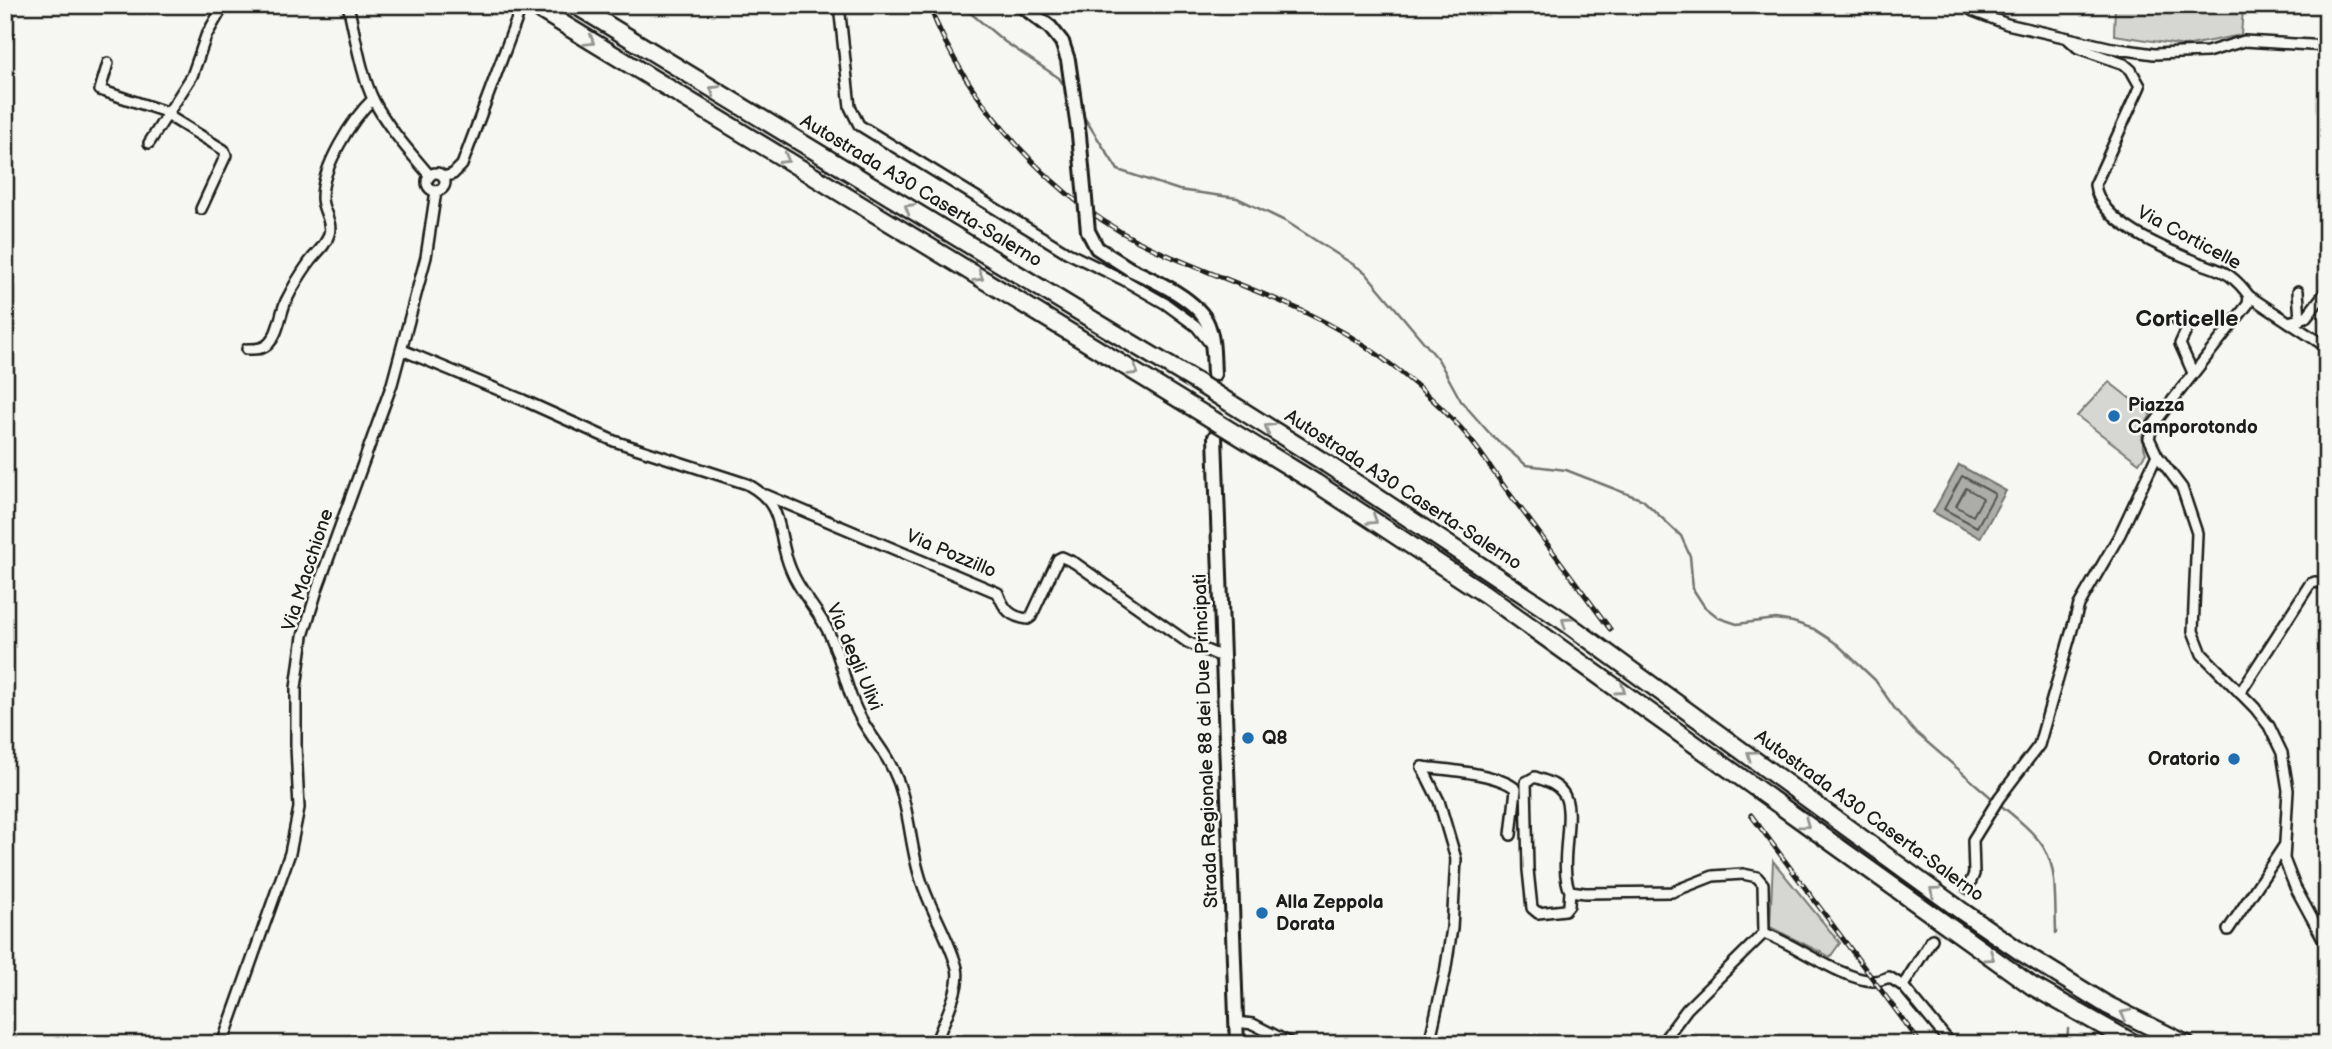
<svg xmlns="http://www.w3.org/2000/svg" width="2332" height="1049" viewBox="0 0 2332 1049" font-family="'Balsamiq Sans',sans-serif">
<style>
.green{fill:#d6d6d2;stroke:#797977;stroke-width:2}
.water{fill:#acaca9;stroke:#727271;stroke-width:2}
.lines{fill:none;stroke-linecap:round;stroke-linejoin:round}
.shore{stroke:#565654;stroke-width:2}
.stream{stroke:#727271;stroke-width:2.5}
.street-tunnel{stroke:#d5d5d2;stroke-width:9;stroke-dasharray:9 4.5;stroke-linecap:butt}
.secondary-tunnel{stroke:#d5d5d2;stroke-width:12;stroke-dasharray:12 6;stroke-linecap:butt}
.street-casing{stroke:#1c1c1c;stroke-width:14}
.secondary-casing{stroke:#1c1c1c;stroke-width:18}
.highway-casing{stroke:#1c1c1c;stroke-width:21}
.street{stroke:#f6f6f2;stroke-width:9}
.secondary{stroke:#f6f6f2;stroke-width:12}
.highway{stroke:#f6f6f2;stroke-width:16}
.rail-casing{stroke:#1c1c1c;stroke-width:5}
.rail{stroke:#f6f6f2;stroke-width:2.5;stroke-dasharray:8;stroke-linecap:butt}
.secondary-bridge-casing{stroke:#1c1c1c;stroke-width:18;stroke-linecap:butt}
.highway-bridge-casing{stroke:#1c1c1c;stroke-width:21;stroke-linecap:butt}
.secondary-bridge{stroke:#f6f6f2;stroke-width:12}
.highway-bridge{stroke:#f6f6f2;stroke-width:16}
.oneway{stroke:#949492}
.poi-dot{fill:#1f6fb2;stroke:#f6f6f2;stroke-width:2.5}
.labels{text-anchor:middle;dominant-baseline:central;stroke-width:5;stroke-linejoin:round;paint-order:stroke}
.street-label{font-size:19px;fill:#1c1c1c;stroke:#f6f6f2}
.poi-label{font-size:19px;font-weight:bold;fill:#1c1c1c;stroke:#f6f6f2;text-anchor:start}
.quarter-label{font-size:23px;font-weight:bold;fill:#1c1c1c;stroke:#f6f6f2}
</style>
<rect width="100%" height="100%" fill="#f6f6f2"/>
<filter id="ink" filterUnits="userSpaceOnUse"><feTurbulence type="fractalNoise" baseFrequency=".0143" numOctaves="2"/><feDisplacementMap in="SourceGraphic" scale="14" xChannelSelector="R" yChannelSelector="G"/><feConvolveMatrix kernelMatrix="1 2 1 2 8 2 1 2 1" color-interpolation-filters="sRGB"/></filter>
<g filter="url(#ink)">
<g class="green">
<path d="M2115,5h131l-3,5 -2,25 -56,11 -71,-11z"/>
<path d="M2109,382l42,33c-10,15 -11,22 -5,38l-7,10 -62,-47z"/>
<path d="M1773,861l67,82 -10,14 -60,-30z"/>
</g>
<path class="water" d="M1959,465l47,26 -26,47 -47,-26z"/>
<g class="lines">
<g class="shore">
<path d="M1962,476l33,18 -18,33 -33,-18z"/>
<path d="M1966,488l17,10 -10,18 -17,-10z"/>
</g>
<g class="stream">
<path d="M961,5l44,37 54,36 8,12"/>
<path d="M1082,114l36,56 61,20 58,8 50,24 78,50 73,87 23,42 31,35 34,29 40,5 77,30 38,36 9,20 3,33 11,17 15,12 18,6 39,-5 17,3 21,7 23,15 38,36 20,29 18,21 81,70"/>
<path d="M1999,804c60,47 55,56 57,129"/>
<path d="M2067,1044l1,-15"/>
</g>
<path class="street-tunnel" d="M1932,939l36,-51"/>
<path class="secondary-tunnel" d="M1214,374l1,52"/>
<g class="street-casing">
<g id="street">
<path d="M348,5c7,29 13,70 26,96 14,27 36,51 56,75"/>
<path d="M839,5l11,102 9,18 209,128 56,27 42,24 30,22 16,20"/>
<path d="M1964,5l9,6 34,13 105,24 42,6 53,-2 37,-11 83,5"/>
<path d="M2067,38l11,10 46,16 7,6 9,16 -45,99c5,39 73,65 105,78 10,4 22,7 30,13 8,6 14,13 19,20l-1,8 -95,121 -4,13 8,17 25,33 15,45 -4,98 9,23 53,54 14,18 13,27 6,37 -4,69 11,28 32,59"/>
<path d="M108,63l-8,27 69,23"/>
<path d="M167,115l57,35 2,5 -25,54"/>
<path d="M149,143l43,-67 14,-40 18,-31"/>
<circle cx="436" cy="182" r="9"/>
<path d="M444,177l9,-3 9,-9 56,-149"/>
<path d="M2298,291l2,29"/>
<path d="M2249,296l76,50"/>
<path d="M2177,320l11,7 -8,17 13,29"/>
<path d="M2289,322l17,-5 21,-27"/>
<path d="M247,349c7,0 14,1 20,-4 12,-10 13,-31 19,-44 6,-12 14,-26 22,-37 7,-11 17,-16 21,-30 4,-12 -7,-24 -7,-36 0,-31 29,-78 51,-99"/>
<path d="M402,350l121,50 91,41 133,43c41,22 28,50 44,86 9,23 27,40 38,63 14,29 17,61 34,89 13,22 25,33 35,59 12,31 12,67 23,99 9,29 29,60 36,88 5,19 -15,57 -22,76"/>
<path d="M766,495l232,98c6,17 13,24 30,26l3,-2 27,-58 4,-2 13,6 112,79 35,15"/>
<path d="M2240,693l70,-109 5,-2 12,2"/>
<path d="M1422,767l17,34 17,58 -4,69 -7,45 -16,71"/>
<path d="M1422,767c25,3 76,6 94,22l-5,46"/>
<path d="M1968,888l6,-14 -1,-34 26,-42 40,-53 40,-140 41,-71 37,-79"/>
<path d="M1570,891l-1,14 -4,5 -27,3 -6,-5 -4,-38 -2,-88 9,-5c10,4 21,6 28,16 14,19 -6,71 7,98l15,2 87,-1 41,-16 30,-2 14,3 6,7 1,49 -77,76 -26,35"/>
<path d="M2228,930l56,-84"/>
<path d="M1764,933c33,12 77,46 109,48 5,0 11,-2 16,-4l14,9"/>
<path d="M1932,939l-29,47 48,58"/>
<path d="M1236,1022l17,2 39,20"/>
<path d="M222,1044l68,-191 9,-45 -3,-62v-58l7,-52 15,-49 74,-203 34,-127 10,-66"/>
</g>
</g>
<g class="secondary-casing">
<g id="secondary">
<path d="M1021,5l29,22 12,15"/>
<path d="M1130,269c24,11 69,31 78,56 6,15 5,34 6,49"/>
<path d="M1215,437l22,607"/>
</g>
</g>
<g class="highway-casing">
<g id="highway">
<path d="M532,5l544,331"/>
<path d="M575,5l518,315"/>
<path d="M1327,464l238,158 398,290 58,40 86,53 79,39"/>
<path d="M1316,483l169,111 547,392 103,58"/>
</g>
</g>
<use href="#street" class="street"/>
<use href="#secondary" class="secondary"/>
<use href="#highway" class="highway"/>
<g class="rail-casing">
<g id="rail">
<path d="M929,5c37,98 129,201 225,244 74,34 158,57 224,106 29,21 56,44 80,70 19,20 34,46 51,68 34,45 67,90 101,136"/>
<path d="M1751,815l170,229"/>
</g>
</g>
<use href="#rail" class="rail"/>
<g class="secondary-bridge-casing">
<path id="secondary-bridge" d="M1062,42l6,18 11,75 9,96 9,17 33,21"/>
</g>
<g class="highway-bridge-casing">
<g id="highway-bridge">
<path d="M1093,320l102,61 132,83"/>
<path d="M1076,336l240,147"/>
</g>
</g>
<use href="#secondary-bridge" class="secondary-bridge"/>
<use href="#highway-bridge" class="highway-bridge"/>
</g>
<defs><path id="oneway-chevron" d="M-2-3.5L2.5 0L-2 3.5" fill="none" stroke-width="1.6" stroke-linecap="round" stroke-linejoin="round" transform="scale(1.75)"/></defs>
<g class="oneway">
<use href="#oneway-chevron" transform="translate(590 41) rotate(32)"/>
<use href="#oneway-chevron" transform="translate(714 90) rotate(-149)"/>
<use href="#oneway-chevron" transform="translate(785 159) rotate(31)"/>
<use href="#oneway-chevron" transform="translate(909 208) rotate(-149)"/>
<use href="#oneway-chevron" transform="translate(979 277) rotate(31)"/>
<use href="#oneway-chevron" transform="translate(1134 371) rotate(31)"/>
<use href="#oneway-chevron" transform="translate(1269 428) rotate(-148)"/>
<use href="#oneway-chevron" transform="translate(1373 520) rotate(33)"/>
<use href="#oneway-chevron" transform="translate(1566 622) rotate(-145)"/>
<use href="#oneway-chevron" transform="translate(1621 690) rotate(35)"/>
<use href="#oneway-chevron" transform="translate(1751 755) rotate(-144)"/>
<use href="#oneway-chevron" transform="translate(1805 824) rotate(36)"/>
<use href="#oneway-chevron" transform="translate(1934 891) rotate(-144)"/>
<use href="#oneway-chevron" transform="translate(1990 957) rotate(35)"/>
<use href="#oneway-chevron" transform="translate(2125 1014) rotate(-154)"/>
</g>
</g>
<g class="poi-dot">
<circle cx="2114" cy="416" r="7"/>
<circle cx="1248" cy="738" r="7"/>
<circle cx="2234" cy="759" r="7"/>
<circle cx="1262" cy="913" r="7"/>
</g>
<g class="labels">
<g class="street-label">
<text transform="translate(921 191) rotate(31)">Autostrada A30 Caserta-Salerno</text>
<text transform="translate(2189 238) rotate(28)">Via Corticelle</text>
<text transform="translate(1403 490) rotate(33)">Autostrada A30 Caserta-Salerno</text>
<text transform="translate(951 554) rotate(23)">Via Pozzillo</text>
<text transform="translate(308 570) rotate(-72)">Via Macchione</text>
<text transform="translate(854 657) rotate(67)">Via degli Ulivi</text>
<text transform="translate(1206 741) rotate(-92)">Strada Regionale 88 dei Due Principati</text>
<text transform="translate(1869 816) rotate(36)">Autostrada A30 Caserta-Salerno</text>
</g>
<g class="poi-label">
<text x="2128" y="405">Piazza<tspan x="2128" dy="22">Camporotondo</tspan></text>
<text x="1262" y="738">Q8</text>
<text x="2220" y="759" text-anchor="end">Oratorio</text>
<text x="1276" y="902">Alla Zeppola<tspan x="1276" dy="22">Dorata</tspan></text>
</g>
<g class="quarter-label">
<text x="2187" y="319">Corticelle</text>
</g>
</g>
<rect width="2332" height="1049" fill="none" stroke="#f6f6f2" stroke-width="28"/>
<rect x="14" y="14" width="2304" height="1021" fill="none" stroke="#1c1c1c" stroke-width="2.5" filter="url(#ink)"/>
</svg>
